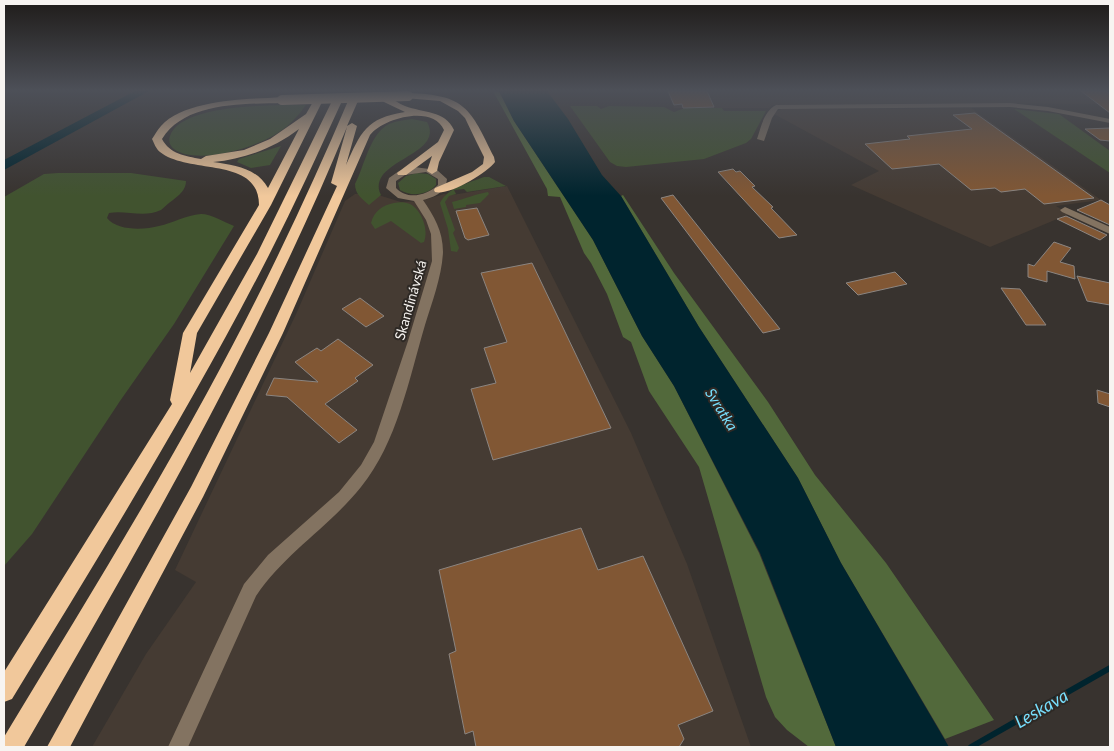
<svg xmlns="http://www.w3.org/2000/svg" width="1114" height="751" viewBox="0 0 1114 751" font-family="Lato,sans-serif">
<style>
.built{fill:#453b33}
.green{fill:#41532f}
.forest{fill:#52693b}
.water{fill:#00242e}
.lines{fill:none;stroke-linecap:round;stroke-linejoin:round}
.stream{stroke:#00242e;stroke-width:6}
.building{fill:#815734;stroke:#8b8581}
.minor{fill:#837361;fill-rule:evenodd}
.highway{fill:#f1c89b;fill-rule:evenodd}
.highway-bridge{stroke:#f1c89b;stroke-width:10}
.labels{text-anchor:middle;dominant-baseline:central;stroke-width:4;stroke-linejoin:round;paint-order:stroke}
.street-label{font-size:14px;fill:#f7f4f1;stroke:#2e2925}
.water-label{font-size:15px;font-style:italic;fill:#77defc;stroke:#2e2925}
.near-water-label{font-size:18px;font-style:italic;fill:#77defc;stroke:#2e2925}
</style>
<rect width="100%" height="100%" fill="#38332f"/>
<g class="built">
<path d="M667,91h443v13l-187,-1 -150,2 -4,3h-95z"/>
<path d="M971,108l130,92 -45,6 13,8 -79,33 -139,-62 28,-14 -105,-57 3,-3 5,-2z"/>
<path d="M507,186l124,247 56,131 64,183h-659l54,-93 50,-72 -21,-12 122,-258 48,-111 10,-7h20l26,8 20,-1 23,-7 8,1z"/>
</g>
<g class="green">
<path d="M306,105c-8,11 -16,20 -27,27 -21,15 -82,34 -105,17 -4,-3 -6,-8 -4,-13 11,-33 107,-31 136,-31z"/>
<path d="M570,106h27l4,3 8,-3 55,1 10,5 11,-4h37l2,3h42l-15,28 -5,4 -42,16 -78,8 -9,-1 -7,-4z"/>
<path d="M1014,109l45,5 51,37v22z"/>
<path d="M412,119l15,3c19,34 -62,38 -46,73l-12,10c-7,-6 -14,-11 -14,-21 9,-17 15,-51 34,-60 7,-3 16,-4 23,-5z"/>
<path d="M281,146l-11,19 -19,3 -14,-6 2,-3z"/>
<path d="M58,173h73l55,8c0,9 -7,14 -13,19 -5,3 -8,7 -12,10 -17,8 -35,0 -52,3l-2,5c10,13 37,12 52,8 14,-3 27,-11 42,-12 10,0 23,8 33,12l-60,98 -54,77 -88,133 -28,32v-369l40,-23z"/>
<path d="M417,173l11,1 8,5v6c-8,10 -25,12 -36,5l-2,-7 8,-7z"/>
<path d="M484,177h5l17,9 -39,6 -3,-3 -10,1 2,4 -7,2 -4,6 10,28 -2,3 6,15 -2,4 -6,-1 -3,-22 -8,-26c8,-16 29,-20 44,-26z"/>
<path d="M488,192l1,2 -9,9 -14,2v2l-12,2 -2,-7c13,-3 23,-8 36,-10z"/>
<path d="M394,203c5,-1 11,-1 16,1 12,6 19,27 14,38l-3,1 -30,-22 -16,8 -4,-6c3,-12 12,-18 23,-20z"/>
</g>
<g class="forest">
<path d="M493,91h6l15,30 79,119 49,96 32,50 85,167 77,194h-27l-22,-17 -12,-13 -9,-20 -67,-230 -50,-76 -18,-49 -8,-5 -16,-43 -16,-31 -7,-10 -24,-56 -12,-1 -1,-7z"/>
<path d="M623,195l51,78 94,129 47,73 71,88 108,157 -49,19 -104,-176 -43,-85 -99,-151 -78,-131z"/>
</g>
<g class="water">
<path d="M135,91h14l-145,79v-10z"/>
<path d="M499,91h48l21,28 34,56 19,21 78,131 99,151 43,85 108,184h-113l-76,-194 -86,-167 -32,-50 -49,-96 -79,-119z"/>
</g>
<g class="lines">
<path class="stream" d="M971,747l139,-79"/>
</g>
<g class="building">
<path d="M668,91h39l7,16 -31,1 -1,-4 -8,1z"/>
<path d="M1081,91h25l4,3v19z"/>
<path d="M975,113l119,85 -50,6 -19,-15 -24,3 -6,-4 -24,2 -32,-26 -47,5 -27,-25 45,-5 -3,-3 65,-7 -19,-14z"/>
<path d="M1110,128v13l-10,-1 -15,-11z"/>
<path d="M733,169l3,3 4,-1 15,15 -3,1 21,20 -2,1 26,27 -18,3 -61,-66z"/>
<path d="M673,195l59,74 48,60 -17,4 -102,-135z"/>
<path d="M1101,200l9,5v20l-33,-15z"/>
<path d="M477,208l12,27 -21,5 -3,-2 -9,-27z"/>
<path d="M1066,216l41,19 -7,5 -43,-21z"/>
<path d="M1054,242l17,6 -11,14 14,4 1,13 -28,-8v11l-19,-5v-13l6,2z"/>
<path d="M532,263l79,165 -118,32 -22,-71 25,-6 -12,-35 23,-6 -26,-69z"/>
<path d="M895,272l12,12 -49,11 -12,-12z"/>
<path d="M1077,276l33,7v22l-23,-4z"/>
<path d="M1001,288l19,1 26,36h-20z"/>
<path d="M360,298l24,18 -18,11 -24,-18z"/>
<path d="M338,339l35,26 -18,13 3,3 -33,23 32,26 -18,13 -52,-46 -21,-2 8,-17 44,4 -23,-20 22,-14 4,3z"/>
<path d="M1097,390l13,4v13l-12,-4z"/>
<path d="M581,528l17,42 45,-14 70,155 -35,14 6,14 -5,8h-203l-3,-16 -8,3 -16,-80 7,-3 -17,-81z"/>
</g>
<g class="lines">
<g class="minor">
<path d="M1010,103l38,4 62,12v4l-62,-12 -38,-4 -232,2 -6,9 -8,23 -7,-2c4,-12 7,-28 19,-34z"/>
<path d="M414,167l23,3 10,9c-1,13 -12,18 -24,21 11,16 20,31 20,52 -1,24 -11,50 -18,73 -16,54 -28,118 -64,162 -32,40 -76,66 -105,109l-68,151h-20l76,-163 24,-29 71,-63 22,-27 13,-23 34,-101 24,-80 -1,-27 -5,-14 -12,-19 -16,-3 -12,-10 3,-10 10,-7zM426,172l12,7v6c-12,11 -31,15 -42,3v-7l9,-6z"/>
<path d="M1065,207l45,20v7l-48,-22 -2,-2z"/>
</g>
<g class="highway">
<path d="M408,93c58,2 62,15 86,64l1,5c-8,11 -46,34 -60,30l-1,-2 1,-2 37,-16 11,-8 1,-7 -8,-16 -11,-23 -7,-7 -18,-10 -35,-3 -1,-2z"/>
<path d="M387,97c7,2 12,7 18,9 18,7 40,4 49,24l-15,32 -2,9 -5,3 -5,-3 5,-15 -26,19h-8l-1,-2 41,-31 6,-12c-11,-26 -61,-12 -74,5l-87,198 -80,164 -133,250h-23l144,-260 78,-154 68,-147 -6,-3 16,-56c-89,216 -206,418 -323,620h-20v-10c69,-114 139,-227 203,-344 52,-95 99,-193 141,-292l5,-3 5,3 -11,25 5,-3 5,3 -11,39c15,-33 20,-47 59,-53l-21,-10 -2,-2z"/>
<path d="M268,98l14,-1 5,3 -5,3c-39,1 -97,-1 -120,36 8,15 23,17 39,20l5,-3 38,-6 26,-11 36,-25 8,-14 3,-1 5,3 -51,103 -74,128 -7,40 67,-119 75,-153 5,-3 5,3c-24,52 -47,103 -73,154 -78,152 -168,298 -257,444l-8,3v-30l168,-268 -2,-4 13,-67 76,-128c0,-49 -70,-30 -99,-53 -4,-3 -6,-9 -8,-13 3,-4 5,-9 9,-13 21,-24 77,-27 107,-28zM299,129l-31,59c-11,-20 -34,-23 -55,-26 32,-3 61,-14 86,-33z"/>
</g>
<path class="highway-bridge" d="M282,100l126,-4"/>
</g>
<linearGradient id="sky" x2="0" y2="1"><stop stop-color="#1f1c1a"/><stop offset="0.46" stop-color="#4d5058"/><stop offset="1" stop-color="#4d5058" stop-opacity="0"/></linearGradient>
<rect width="1114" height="196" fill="url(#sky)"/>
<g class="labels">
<g class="street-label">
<text transform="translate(410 300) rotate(-74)">Skandinávská</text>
</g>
<g class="water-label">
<text transform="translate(722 409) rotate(58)">Svratka</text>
</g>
<g class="near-water-label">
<text transform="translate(1041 708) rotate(-30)">Leskava</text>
</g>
</g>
<rect width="1114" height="751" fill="none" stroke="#f7f4f1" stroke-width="10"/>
</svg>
